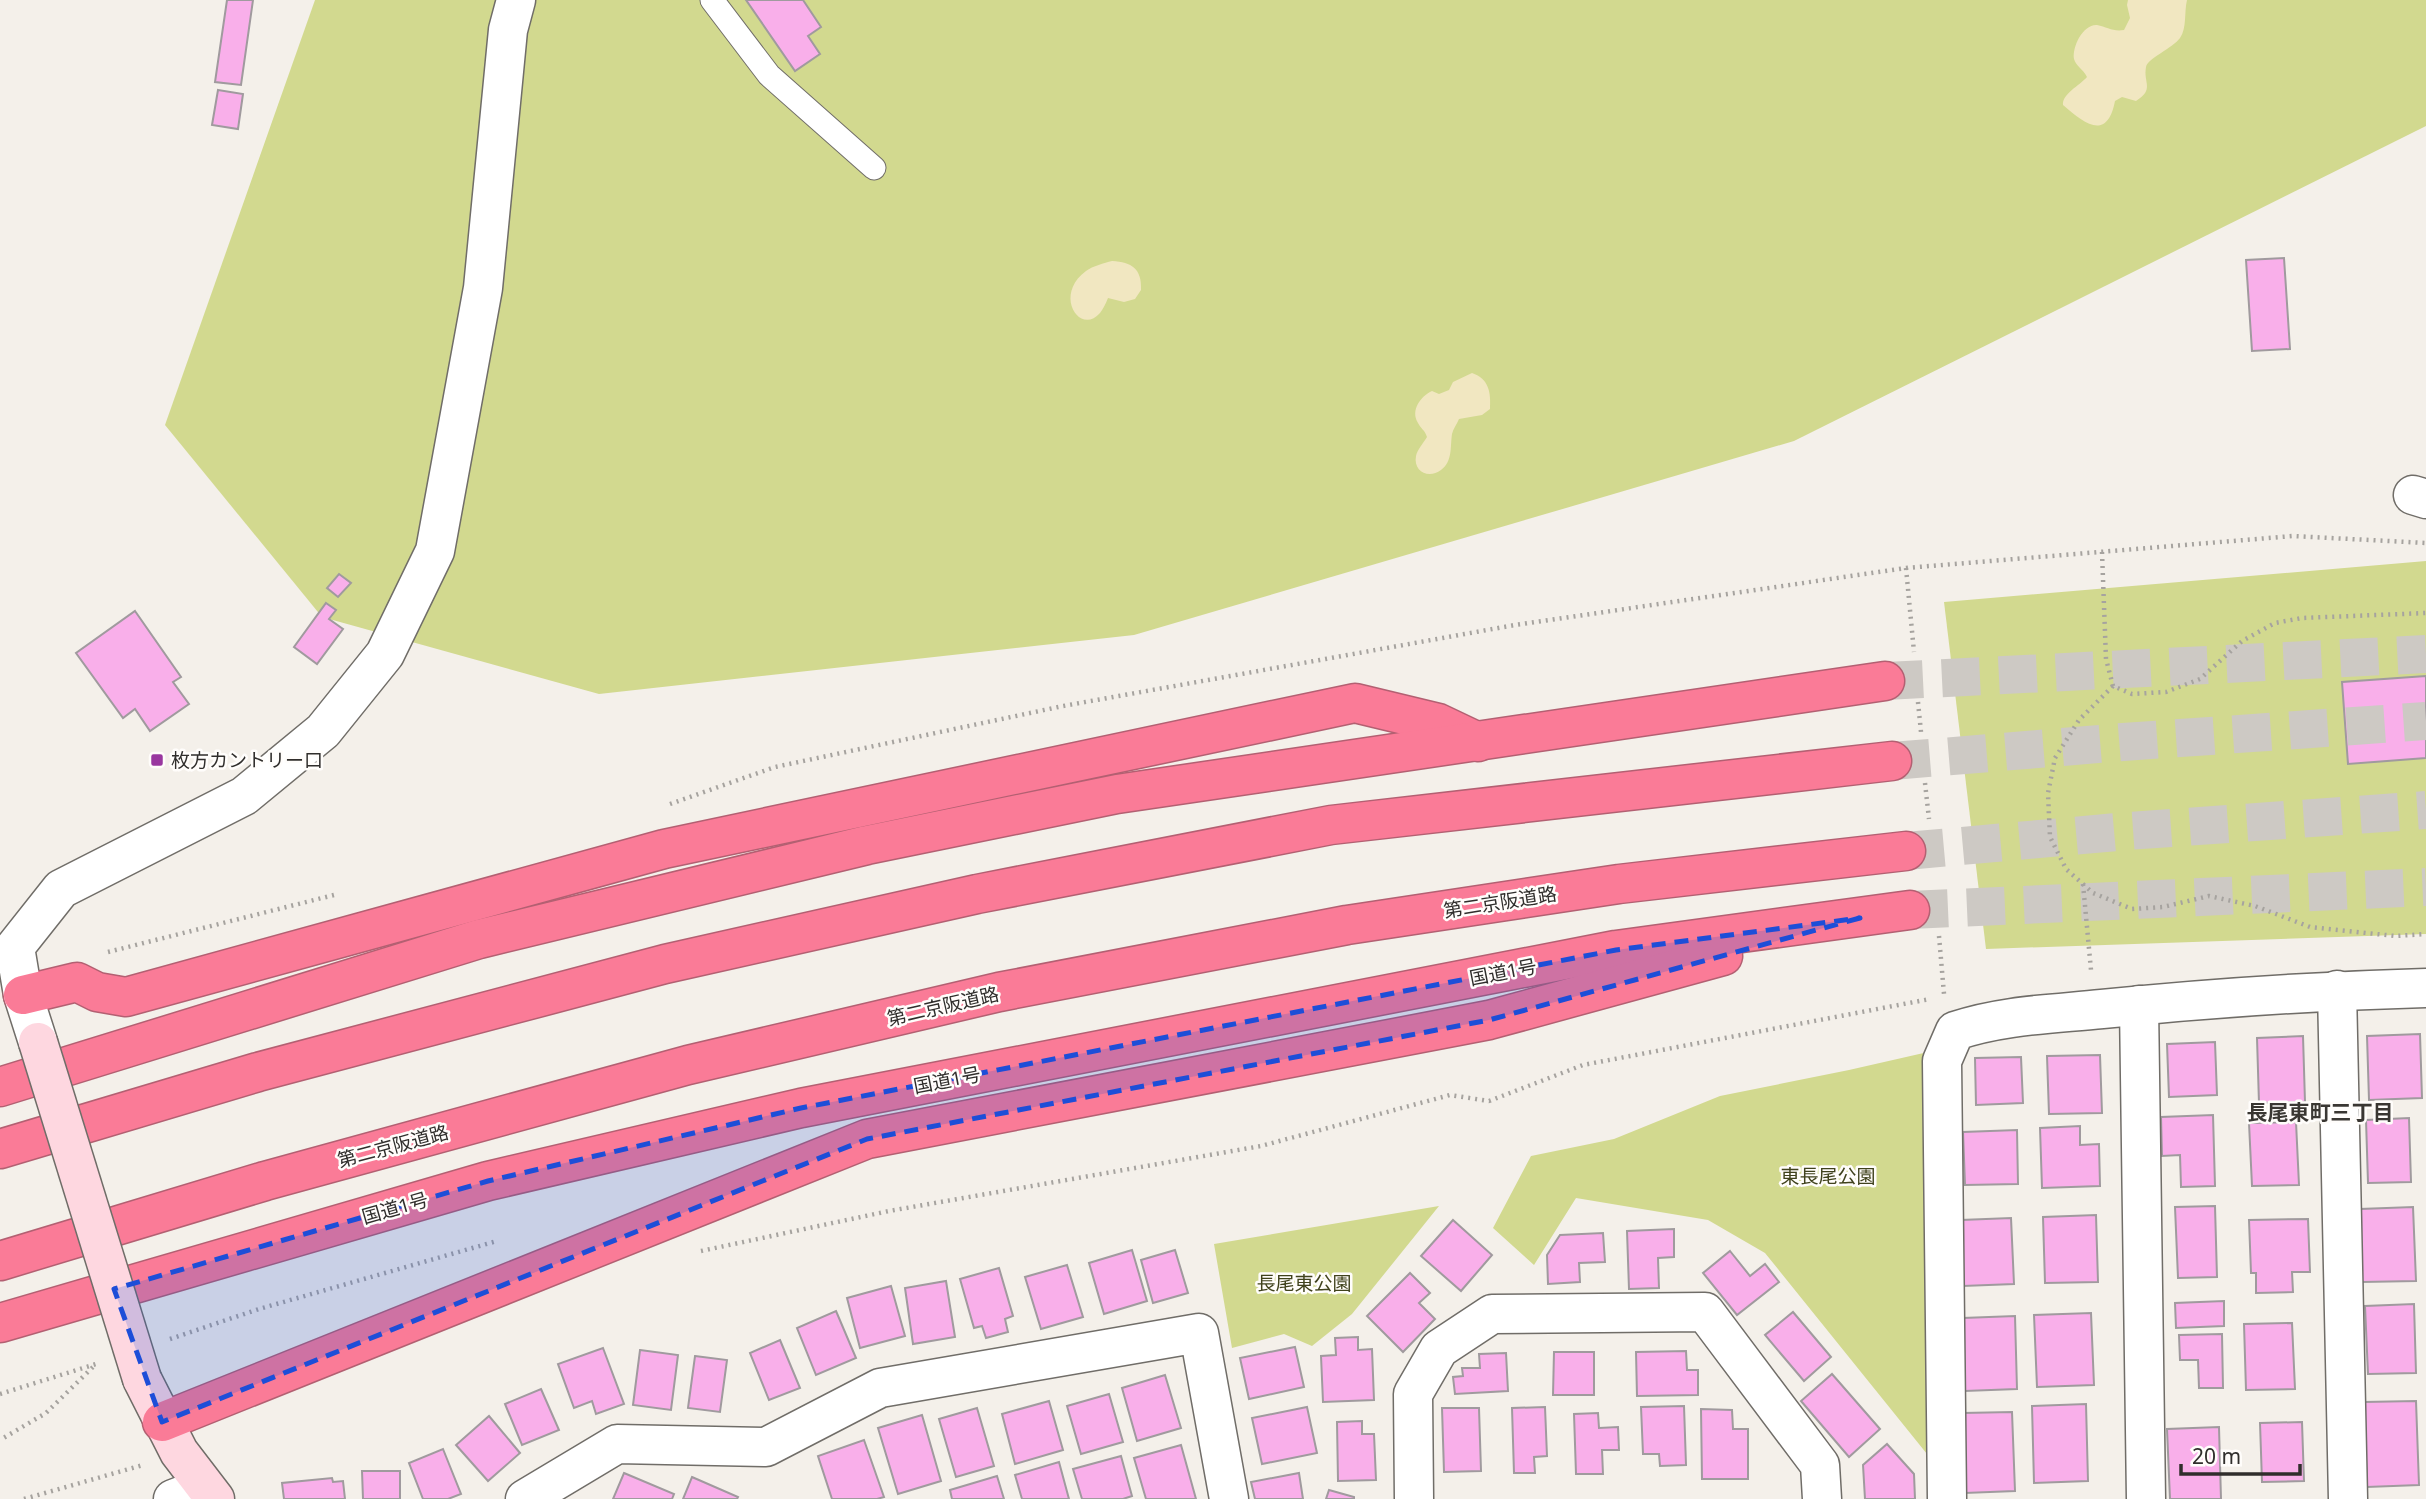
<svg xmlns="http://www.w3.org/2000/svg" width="2426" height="1499" viewBox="0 0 2426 1499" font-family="'Noto Sans','Noto Sans JP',sans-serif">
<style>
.green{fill:#d2d98f}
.sand{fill:#f1e7c1}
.building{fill:#f9afea;stroke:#a09a9e;stroke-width:2}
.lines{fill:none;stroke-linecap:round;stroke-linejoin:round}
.highway-tunnel{stroke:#cdc9c4;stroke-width:38;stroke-dasharray:38 19;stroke-linecap:butt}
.lane-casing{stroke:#706d68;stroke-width:25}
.street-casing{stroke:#706d68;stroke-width:41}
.secondary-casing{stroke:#706d68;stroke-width:41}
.highway-casing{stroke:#b36072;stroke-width:41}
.path{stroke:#a6a39f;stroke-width:4.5;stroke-dasharray:2 5;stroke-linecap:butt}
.lane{stroke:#fff;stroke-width:23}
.street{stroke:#fff;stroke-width:38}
.secondary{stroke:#fed7e0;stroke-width:38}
.highway{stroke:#fa7b97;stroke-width:38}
.secondary-bridge-casing{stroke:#706d68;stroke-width:41;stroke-linecap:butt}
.secondary-bridge{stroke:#fed7e0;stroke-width:38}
.marked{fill:#1d4ed8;fill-opacity:0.2;stroke:#1d4ed8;stroke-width:5;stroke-dasharray:14 9;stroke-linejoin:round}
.poi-dot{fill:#99379f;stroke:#fffdfb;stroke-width:2.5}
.labels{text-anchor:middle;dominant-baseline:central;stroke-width:5;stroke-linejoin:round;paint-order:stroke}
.poi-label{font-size:19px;fill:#302e2c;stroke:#fffdfb;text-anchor:start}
.street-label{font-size:19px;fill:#302e2c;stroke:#fffdfb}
.park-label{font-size:19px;fill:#40421d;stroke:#fffdfb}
.neighbourhood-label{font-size:21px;font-weight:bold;fill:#3a3733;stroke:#fffdfb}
</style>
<rect width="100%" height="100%" fill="#f4f0ea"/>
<g class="green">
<path d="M315,0h2111v126l-632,315 -660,194 -535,59 -277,-77 -157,-192z"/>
<path d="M2426,561v373l-440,15 -42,-347z"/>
<path d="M1928,1052l-1,402 -162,-201 -57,-33 -132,-22 -42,67 -41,-37 38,-72 83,-17 106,-43 129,-26z"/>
<path d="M1439,1206l-87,108 -40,32 -28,-12 -52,14 -18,-104z"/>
</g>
<g class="sand">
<path d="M2128,0h59c-3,12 0,28 -7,38 -7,10 -32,20 -34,29 -3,16 9,22 -10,34l-14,-4 -7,4c-8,41 -31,22 -52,4 -1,-11 16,-19 24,-28 -4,-8 -11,-11 -13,-18 -2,-12 9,-35 23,-34 10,2 16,7 27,5l6,-12 -3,-13z"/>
<path d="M1112,261c20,1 30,8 29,29l-6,9 -11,3 -16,-4c-2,5 -5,11 -8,15 -20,23 -47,-18 -14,-42 7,-5 18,-8 26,-10z"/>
<path d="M1472,373c17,6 19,19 18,36l-8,6 -23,4c-2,5 -6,10 -7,15 -2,13 1,27 -11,36 -12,9 -28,2 -25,-14 1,-6 8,-14 11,-19 -2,-7 -6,-8 -9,-14 -8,-13 3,-27 14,-32l7,3 10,-4 4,-8z"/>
</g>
<g class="building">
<path d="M227,0h26l-12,85 -26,-3z"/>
<path d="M746,0h57l18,27 -13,9 12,18 -25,17z"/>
<path d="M218,90l25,4 -5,35 -26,-4z"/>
<path d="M2284,258l6,91 -38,2 -6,-91z"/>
<path d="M339,574l12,9 -13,14 -11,-9z"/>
<path d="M326,603l10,7 -7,9 14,10 -26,35 -23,-17z"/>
<path d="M135,611l46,66 -8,5 16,22 -39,27 -15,-22 -12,9 -47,-65z"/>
<path d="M2426,676v82l-78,6 -6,-82z"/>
<path d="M2420,1034l2,64 -53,2 -2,-64z"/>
<path d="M2303,1036l2,66 -46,1 -2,-65z"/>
<path d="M2215,1042l2,53 -48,2 -2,-53z"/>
<path d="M2100,1055l2,58 -53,1 -2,-58z"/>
<path d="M2021,1057l2,46 -47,2 -1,-47z"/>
<path d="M2213,1115l2,71 -34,1 -1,-32 -18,1 -1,-39z"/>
<path d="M2409,1118l2,64 -43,1 -2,-63z"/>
<path d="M2296,1122l3,63 -47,1 -3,-63z"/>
<path d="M2080,1126v19l19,-1 1,42 -58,2 -2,-60z"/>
<path d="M2017,1130l1,54 -53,1 -2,-53z"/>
<path d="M2215,1206l2,71 -39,1 -3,-71z"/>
<path d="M2413,1207l3,74 -54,1 -2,-73z"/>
<path d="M2096,1215l2,67 -53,1 -2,-66z"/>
<path d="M2011,1218l3,66 -51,2 -2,-66z"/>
<path d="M2308,1219l2,53h-18l1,20 -37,1v-20h-5l-2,-53z"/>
<path d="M1453,1220l39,35 -31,36 -40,-35z"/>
<path d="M1674,1229v28l-16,1 1,30 -30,1 -2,-58z"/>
<path d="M1603,1233l2,29 -26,1 1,19 -32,2 -1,-29 13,-20z"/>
<path d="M1132,1250l15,51 -43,13 -15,-51z"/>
<path d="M1175,1250l13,43 -35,10 -12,-43z"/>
<path d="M1730,1251l20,25 15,-12 14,18 -42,33 -34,-42z"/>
<path d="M1067,1265l16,52 -42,12 -16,-52z"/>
<path d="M999,1268l14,48 -8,3 3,13 -22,6 -4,-12 -8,2 -14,-49z"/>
<path d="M1410,1273l20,20 -11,10 16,16 -32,33 -36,-36z"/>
<path d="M946,1281l9,56 -42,7 -8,-56z"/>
<path d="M891,1286l14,50 -45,12 -13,-50z"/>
<path d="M2224,1301v25l-48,2 -1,-25z"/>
<path d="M2414,1304l2,69 -48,1 -3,-68z"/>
<path d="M836,1311l20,47 -40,17 -19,-47z"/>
<path d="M1793,1312l38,45 -27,24 -39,-46z"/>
<path d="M2091,1313l3,72 -57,2 -3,-72z"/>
<path d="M2015,1316l2,73 -52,2 -2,-73z"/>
<path d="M2292,1323l3,66 -49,1 -2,-66z"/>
<path d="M2222,1334l1,54h-24l-1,-28h-18l-1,-25z"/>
<path d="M1358,1337v13l14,-1 2,51 -51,2 -2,-46 15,-1 -1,-17z"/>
<path d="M780,1340l20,48 -31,12 -19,-47z"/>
<path d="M1295,1347l9,40 -55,12 -9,-41z"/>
<path d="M603,1348l21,56 -28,10 -4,-13 -18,7 -16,-44z"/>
<path d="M640,1350l38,5 -7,55 -38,-5z"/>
<path d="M1686,1351l1,19h11v25l-61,1 -1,-44z"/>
<path d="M1554,1352h40v43h-41z"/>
<path d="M1506,1353l2,38 -53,3 -2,-17 10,-1 -1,-8h18l-1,-14z"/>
<path d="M695,1356l32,4 -7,52 -32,-4z"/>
<path d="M1832,1374l48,55 -31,28 -48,-56z"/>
<path d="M1165,1375l16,53 -44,13 -15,-53z"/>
<path d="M541,1389l18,41 -37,15 -17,-41z"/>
<path d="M1109,1394l14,48 -42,12 -14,-48z"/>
<path d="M1049,1401l14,49 -48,14 -13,-50z"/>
<path d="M2416,1401l3,84 -52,2 -3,-85z"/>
<path d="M2086,1404l2,77 -54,2 -2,-77z"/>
<path d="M1684,1406l2,59 -26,1 -1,-12h-16l-2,-47z"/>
<path d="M1307,1407l10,46 -55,11 -10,-46z"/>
<path d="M1545,1407l2,49 -13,1 1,16h-21l-2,-65z"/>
<path d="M977,1408l17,58 -38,11 -17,-58z"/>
<path d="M1442,1408h37l2,63 -37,1z"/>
<path d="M1701,1409l31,1 1,19h15v50h-46z"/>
<path d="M2012,1412l3,79 -50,2 -2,-80z"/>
<path d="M1598,1413l1,15 19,-1 1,23h-17l1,24h-27l-2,-60z"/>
<path d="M922,1415l19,66 -43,13 -20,-66z"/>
<path d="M489,1416l31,37 -32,28 -32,-36z"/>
<path d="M1362,1421v13h12l2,46 -38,1 -1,-59z"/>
<path d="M2302,1422l2,59 -42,1 -2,-59z"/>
<path d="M2219,1427l2,72h-51l-3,-70z"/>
<path d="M864,1440l20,57 -7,2h-45l-14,-43z"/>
<path d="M1887,1444l27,30 1,25h-50l-2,-34z"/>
<path d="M1181,1445l15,54h-50l-12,-41z"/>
<path d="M443,1449l18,45 -13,5h-25l-14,-36z"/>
<path d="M1121,1456l11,40 -9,3h-41l-9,-30z"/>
<path d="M1059,1462l10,37h-47l-7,-24z"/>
<path d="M362,1471h38v28h-37z"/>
<path d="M624,1473l50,21 -2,5h-59z"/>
<path d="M1299,1473l4,26h-48l-4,-17z"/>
<path d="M997,1476l7,23h-52l-2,-9z"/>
<path d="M692,1477l46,20 -1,2h-54z"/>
<path d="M332,1478l1,4 10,-1 2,18h-61l-2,-16z"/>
<path d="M1329,1490l25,7v2h-28z"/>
</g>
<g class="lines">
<g class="highway-tunnel">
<path d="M1885,681l541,-27"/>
<path d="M1892,761l231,-19 303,-21"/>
<path d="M1906,851l222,-20 298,-21"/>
<path d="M1910,910l516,-23"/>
</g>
<g class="lane-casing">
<path id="lane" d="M712,0l57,75 105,93"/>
</g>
<g class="street-casing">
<g id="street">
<path d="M2413,495l13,4"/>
<path d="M2337,990l11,509"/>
<path d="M2139,1005l7,494"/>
<path d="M38,1042l-15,-47 -8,-48 46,-58 183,-93 79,-65 62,-77 50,-103 48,-263 25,-258 8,-30"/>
<path d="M173,1499l31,-12"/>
<path d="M525,1499l92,-55 149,3 114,-59 319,-55 30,166"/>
<path d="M1414,1499l-1,-105 26,-45 53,-35 213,-2 115,153 2,34"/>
<path d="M1947,1499l-5,-438 13,-30c47,-16 98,-17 147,-22 108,-11 216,-18 324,-21"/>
</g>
</g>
<g class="secondary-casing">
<path id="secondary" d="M142,1379l37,73 36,47"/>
</g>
<g class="highway-casing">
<g id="highway">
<path d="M23,995l54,-13 20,10 29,5 538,-148 691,-146 83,20 40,19"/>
<path d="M0,1087l479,-148 388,-94 250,-51 768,-113"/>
<path d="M0,1149l258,-77 407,-108 312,-70 354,-69 561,-64"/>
<path d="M0,1261l265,-80 423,-116 311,-73 348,-67 272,-41 287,-33"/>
<path d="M0,1323l488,-142 313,-73 815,-158 294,-40"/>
<path d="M162,1422l705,-283 622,-119 234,-64"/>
</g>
</g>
<g class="path">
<path d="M2102,552l4,107 7,27 19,8 34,-2 34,-13 42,-38 33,-18 27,-5 124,-5"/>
<path d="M1906,568l8,84"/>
<path d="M2113,686l-34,34 -24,38 -7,35 2,44 16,32 27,24 39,16 31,-2 46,-11 46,10 55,21 85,9 31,-2"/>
<path d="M1918,702l3,30"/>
<path d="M1925,783l4,36"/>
<path d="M670,804l105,-37 288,-61 452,-81 391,-57 387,-32 133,7"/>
<path d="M2083,884l8,86"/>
<path d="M1939,936l5,58"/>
<path d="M108,952l226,-57"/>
<path d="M701,1251l188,-40 372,-65 189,-51 39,6 94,-36 347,-66"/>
<path d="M170,1339l89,-30 238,-68"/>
<path d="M0,1394l96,-30 -50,49 -46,27"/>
<path d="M24,1499l119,-34"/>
</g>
<use href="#lane" class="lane"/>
<use href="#street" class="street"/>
<use href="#secondary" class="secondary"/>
<use href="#highway" class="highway"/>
<g class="secondary-bridge-casing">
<path id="secondary-bridge" d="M38,1042l104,337"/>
</g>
<use href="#secondary-bridge" class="secondary-bridge"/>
</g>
<path class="marked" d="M1860,918l-371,102 -622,119 -705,283 -48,-133 374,-108 313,-73 815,-158z"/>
<rect class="poi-dot" x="150" y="753" width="14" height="14" rx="3.5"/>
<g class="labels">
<g class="poi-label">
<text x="171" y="760">枚方カントリー口</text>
</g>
<g class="street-label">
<text transform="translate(1500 902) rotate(-9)">第二京阪道路</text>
<text transform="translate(1503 972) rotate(-11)">国道1号</text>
<text transform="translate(943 1006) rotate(-13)">第二京阪道路</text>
<text transform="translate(947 1080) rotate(-11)">国道1号</text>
<text transform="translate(393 1146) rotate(-15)">第二京阪道路</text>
<text transform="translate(395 1208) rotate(-16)">国道1号</text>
</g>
<g class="park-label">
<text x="1828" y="1176">東長尾公園</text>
<text x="1304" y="1283">長尾東公園</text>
</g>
<g class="neighbourhood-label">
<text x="2320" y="1112">長尾東町三丁目</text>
</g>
</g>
<path d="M2181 1464v10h119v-10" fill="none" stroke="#302e2c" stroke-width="3.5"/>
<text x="2192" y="1464" font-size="21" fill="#302e2c" stroke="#fffdfb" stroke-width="5" paint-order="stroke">20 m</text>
</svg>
